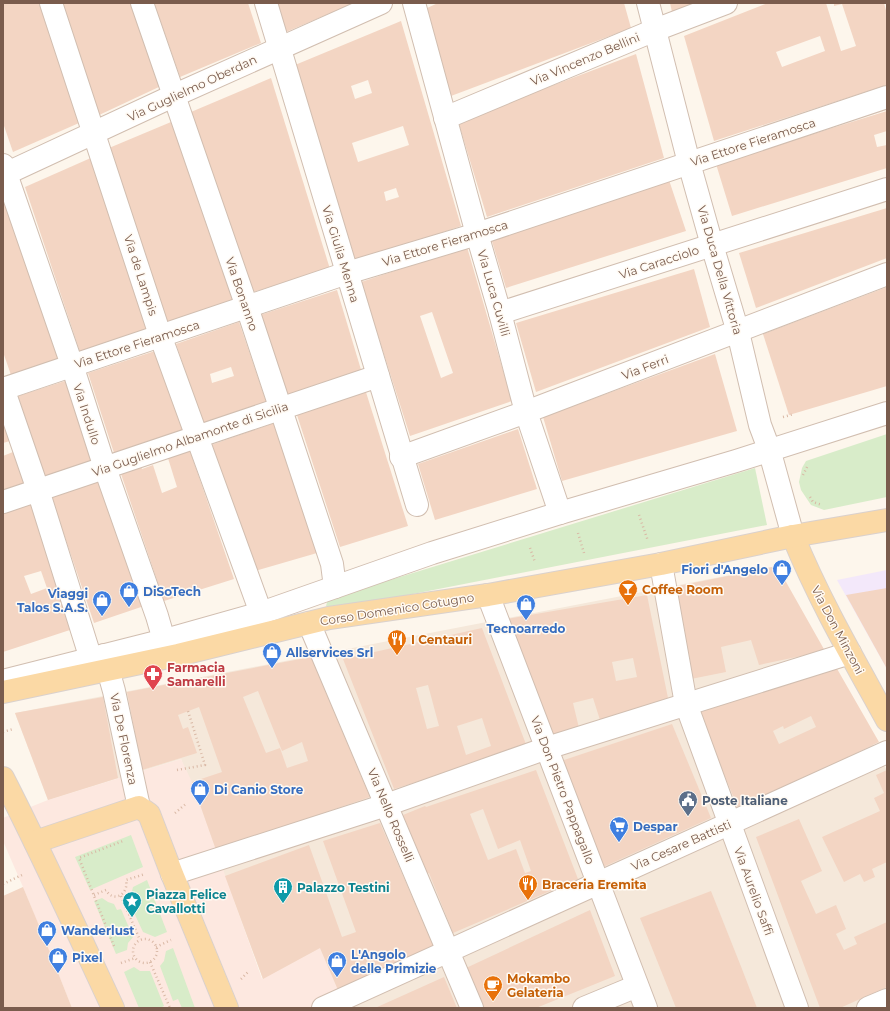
<svg xmlns="http://www.w3.org/2000/svg" width="890" height="1011" viewBox="0 0 890 1011" font-family="Montserrat,sans-serif">
<style>
.residential{fill:#f5e8da}
.commercial{fill:#fde8e0}
.education{fill:#f3e8fa}
.green{fill:#d8ecc9}
.building{fill:#f3d5c3;fill-rule:evenodd}
.lines{fill:none;stroke-linecap:round;stroke-linejoin:round}
.minor-casing{stroke:#d1beb0;stroke-width:24}
.major-casing{stroke:#dad1cd;stroke-width:24}
.path{stroke:#d9b8a5;stroke-width:2.5;stroke-dasharray:1 3;stroke-linecap:butt}
.minor{stroke:#fff;stroke-width:22}
.major{stroke:#fbd9a5;stroke-width:22}
.labels{text-anchor:middle;dominant-baseline:central;stroke-width:3;stroke-linejoin:round;paint-order:stroke}
.street-label{font-size:12px;fill:#7a5c4d;stroke:#fffaf3}
.shop-label{font-size:12px;font-weight:bold;fill:#366cbe;stroke:#fffaf3;text-anchor:start}
.food-label{font-size:12px;font-weight:bold;fill:#c56008;stroke:#fffaf3;text-anchor:start}
.health-label{font-size:12px;font-weight:bold;fill:#be3a42;stroke:#fffaf3;text-anchor:start}
.service-label{font-size:12px;font-weight:bold;fill:#4e5e75;stroke:#fffaf3;text-anchor:start}
.culture-label{font-size:12px;font-weight:bold;fill:#0d838f;stroke:#fffaf3;text-anchor:start}
</style>
<rect width="100%" height="100%" fill="#fdf6ec"/>
<path class="residential" d="M777,566l110,205v237h-551l-73,-29 -82,-220 -133,41 -33,-87z"/>
<path class="commercial" d="M181,759l11,23 70,197 58,-31 18,42 -2,18h-264l-49,-121 -20,-46v-23l45,-18z"/>
<path class="education" d="M887,570v99l-50,-89z"/>
<g class="green">
<path d="M887,434v63l-63,13 -13,-5 -10,-15 -2,-8 3,-14 4,-7z"/>
<path d="M755,468l12,57 -436,85 -5,-4 2,-7z"/>
<path d="M131,835l12,32 -53,23 -15,-33z"/>
<path d="M147,880l20,52 -12,5 -12,-5 -13,-28 3,-2 -2,-7 2,-8z"/>
<path d="M102,898l6,4 6,2 3,6 4,-1 12,28 -5,6 -1,7 -11,4 -22,-53z"/>
<path d="M173,948l22,60h-13l-4,-9 -5,2 -13,-35 4,-5 2,-10z"/>
<path d="M134,967l6,4h10l14,35 -4,2h-21l-15,-36z"/>
</g>
<g class="building">
<path d="M3,3h36l40,120 -66,29 -10,-29z"/>
<path d="M61,3h72l28,83 -64,30z"/>
<path d="M154,3h94l13,40 -81,34z"/>
<path d="M277,3h77l-68,29z"/>
<path d="M438,3h186l7,25 -180,68 -26,-87z"/>
<path d="M670,3h24l-22,9z"/>
<path d="M768,3h58l15,48 15,-5 -14,-42 -8,2v-3h50l3,11v71l-173,56 -30,-105zM820,36l5,15 -43,16 -6,-15z"/>
<path d="M401,21l60,205 -105,36 -61,-197zM368,80l4,13 -17,6 -4,-13zM403,126l6,19 -51,17 -6,-19zM396,188l3,9 -13,4 -2,-9z"/>
<path d="M636,54l28,104 -177,59 -29,-96z"/>
<path d="M271,78l59,191 -77,23 -62,-180z"/>
<path d="M887,111v20l-13,4 3,12 10,-2v23l-155,48 -16,-52z"/>
<path d="M171,122l62,179 -65,22 -59,-175z"/>
<path d="M93,157l58,171 -71,24 -55,-165z"/>
<path d="M669,180l17,51 -180,57 -15,-50z"/>
<path d="M3,197l58,161 -50,17 -8,-23z"/>
<path d="M887,208v50l-131,50 -17,-55z"/>
<path d="M467,247l45,154 -102,35 -49,-154zM432,312l21,61 -12,5 -21,-62z"/>
<path d="M694,269l16,58 -174,65 -20,-69z"/>
<path d="M887,287v99l-98,29 -26,-81z"/>
<path d="M337,290l25,83 -74,26 -28,-84z"/>
<path d="M239,322l28,82 -63,22 -28,-82zM231,367l3,9 -22,7 -2,-9z"/>
<path d="M158,350l28,83 -71,23 -27,-83z"/>
<path d="M715,354l22,77 -175,50 -19,-64z"/>
<path d="M68,380l28,86 -50,16 -28,-86z"/>
<path d="M365,389l43,137 -68,21 -44,-135z"/>
<path d="M3,421l7,20 -7,2z"/>
<path d="M274,423l43,130 -62,18 -44,-126z"/>
<path d="M518,429l19,60 -102,31 -17,-56z"/>
<path d="M189,448l45,131 -70,22 -44,-130 20,-7 2,5 11,-4 9,28 15,-6 -10,-32z"/>
<path d="M13,452l14,34 -24,8v-38z"/>
<path d="M101,478l43,128 -50,17 -43,-127z"/>
<path d="M32,501l44,127 -73,24v-140zM41,571l6,17 -16,6 -7,-18z"/>
<path d="M777,566l48,85 -66,14 -8,-25 -30,7 5,25 -35,7 -18,-92z"/>
<path d="M887,588v81l-41,-74z"/>
<path d="M647,595l21,103 -68,22 -7,-22 -20,5 6,25 -27,9 -45,-118zM633,658l4,19 -21,4 -4,-19z"/>
<path d="M482,628l45,119 -133,42 -51,-130zM428,685l11,41 -12,3 -11,-41zM482,718l9,28 -25,9 -9,-29z"/>
<path d="M311,657l59,140 -154,53 -24,-68 30,-10 -23,-65 -21,8 5,14 5,-2 9,26 -55,17 -15,-78zM258,691l24,60 20,-9 6,19 -21,7 -7,-20 -14,5 -23,-56z"/>
<path d="M836,667l43,75 -140,68 -41,-97zM811,716l5,11 -37,17 -6,-13 10,-5 1,3z"/>
<path d="M103,697l15,81 -70,22 -33,-87z"/>
<path d="M672,724l39,94 -110,50 -40,-107z"/>
<path d="M536,770l42,109 -125,54 -24,-60 -2,1 -24,-59 22,-9 1,1zM483,809l15,40 22,-9 11,31 -6,2 -9,-24 -28,11 -18,-46z"/>
<path d="M887,770v92l-15,7 3,8 -11,5 -4,-8 -16,8 -22,-45 58,-26 -6,-13 10,-5 -8,-18z"/>
<path d="M799,819l23,52 -21,10 15,33 20,-9 10,24 -10,5 8,16 13,-6 -3,-7 33,-15v65l-47,21h-20l-64,-171z"/>
<path d="M380,823l54,124 -96,43 -18,-42 -57,31 -38,-103 84,-31 33,92 14,-5 -33,-91z"/>
<path d="M23,887l20,48 29,73h-69v-112z"/>
<path d="M711,891l31,78 15,39h-81l-36,-90z"/>
<path d="M590,910l25,66 -79,32h-54l-16,-40z"/>
<path d="M444,977l13,31h-82z"/>
</g>
<g class="lines">
<g class="minor-casing">
<g id="minor">
<path d="M51,3l109,332 101,278"/>
<path d="M142,3l105,304 85,257 3,23"/>
<path d="M266,3l151,502"/>
<path d="M414,3l63,231 23,79 26,99 34,101"/>
<path d="M648,3l41,160 23,82 26,87 22,93 9,24 24,87"/>
<path d="M445,118l210,-88 71,-27"/>
<path d="M3,165l69,200 33,103 52,148 11,38"/>
<path d="M3,175l170,-79 208,-93"/>
<path d="M500,313l387,-124"/>
<path d="M3,388l35,102 57,182"/>
<path d="M3,389l344,-116 130,-39 410,-137"/>
<path d="M401,457l125,-45 361,-138"/>
<path d="M3,502l375,-126"/>
<path d="M661,564l25,140 111,304"/>
<path d="M488,595l158,413"/>
<path d="M309,623l163,385"/>
<path d="M104,655l10,36 25,116"/>
<path d="M3,681l162,-41 96,-27 171,-60 128,-40 176,-52 151,-48"/>
<path d="M172,874l214,-69 161,-57 303,-95"/>
<path d="M323,1008l564,-256"/>
<path d="M584,1008l53,-22"/>
<path d="M868,1008l19,-8"/>
</g>
</g>
<g class="major-casing">
<g id="major">
<path d="M793,536c26,64 61,124 94,184"/>
<path d="M3,692l175,-37 151,-37 159,-23 173,-31 132,-28 94,-16"/>
<path d="M3,778c39,76 74,153 110,230"/>
<path d="M35,842l104,-35 10,7 23,60 55,134"/>
</g>
</g>
<g class="path">
<path d="M783,417l11,-3"/>
<path d="M803,475l5,-10"/>
<path d="M810,497l3,5 9,3"/>
<path d="M639,515l9,26"/>
<path d="M578,533l6,20"/>
<path d="M530,548l5,14"/>
<path d="M3,732l10,-3"/>
<path d="M177,770l28,-5 -17,-54"/>
<path d="M175,813l12,-10"/>
<path d="M3,884l19,-9"/>
<path d="M94,895l12,-5c7,13 23,5 20,-10l19,-6"/>
<path d="M121,896l19,44"/>
<circle cx="145" cy="951" r="12"/>
<path d="M114,946l-35,-88 44,-17"/>
<path d="M156,947l15,-7"/>
<path d="M150,962l20,46"/>
<path d="M121,963l14,-5"/>
<path d="M241,979l7,-7"/>
</g>
<use href="#minor" class="minor"/>
<use href="#major" class="major"/>
</g>
<defs>
<g id="shop-pin" transform="scale(1)"><path d="M0 17L-7.5 6A9.5 9.5 0 1 1 7.5 6Z" fill="#3f7fe0" stroke="#fffaf3"/><path d="M-5-2.5h2.3a2.7 3.5 0 0 1 5.4 0H5L5.5 6h-11ZM-1.5-2.5h3a1.5 2.3 0 0 0-3 0Z" fill="#fff"/></g>
<g id="bar-pin" transform="scale(1)"><path d="M0 17L-7.5 6A9.5 9.5 0 1 1 7.5 6Z" fill="#e8710a" stroke="#fffaf3"/><path d="M-6-5H6L.8 .8V4.5H3.5V6h-7V4.5H-.8V.8Z" fill="#fff"/></g>
<g id="restaurant-pin" transform="scale(1)"><path d="M0 17L-7.5 6A9.5 9.5 0 1 1 7.5 6Z" fill="#e8710a" stroke="#fffaf3"/><path d="M-5-6h1v4h1v-4h1v4h1v-4h1v5L-1.5 .5V6h-2V.5L-5-1ZM5-6V6H3V1.5H1.5Q1.5-4 5-6Z" fill="#fff"/></g>
<g id="pharmacy-pin" transform="scale(1)"><path d="M0 17L-7.5 6A9.5 9.5 0 1 1 7.5 6Z" fill="#e0444e" stroke="#fffaf3"/><path d="M-2-6h4v4h4v4h-4v4h-4v-4h-4v-4h4Z" fill="#fff"/></g>
<g id="civic-pin" transform="scale(1)"><path d="M0 17L-7.5 6A9.5 9.5 0 1 1 7.5 6Z" fill="#5c6f8a" stroke="#fffaf3"/><path d="M-.6-6.5H3V-4.5H.6V-3L4-1V1h2V6H-6V1h2V-1L-.6-3ZM-1.2 2.5V6h2.4V2.5Z" fill="#fff"/></g>
<g id="supermarket-pin" transform="scale(1)"><path d="M0 17L-7.5 6A9.5 9.5 0 1 1 7.5 6Z" fill="#3f7fe0" stroke="#fffaf3"/><path d="M-6-5.5h2.5l.6 2H6L4.5 2H-2.5L-4.4-4H-6ZM-1.5 3.2a1.3 1.3 0 1 0 .1 0ZM3 3.2a1.3 1.3 0 1 0 .1 0Z" fill="#fff"/></g>
<g id="building-pin" transform="scale(1)"><path d="M0 17L-7.5 6A9.5 9.5 0 1 1 7.5 6Z" fill="#0f9aa8" stroke="#fffaf3"/><path d="M-4-6H4V6H1V3H-1V6H-4ZM-2.5-4.3h1.7v1.8h-1.7ZM.8-4.3h1.7v1.8H.8ZM-2.5-1h1.7V.8h-1.7ZM.8-1h1.7V.8H.8Z" fill="#fff"/></g>
<g id="sight-pin" transform="scale(1)"><path d="M0 17L-7.5 6A9.5 9.5 0 1 1 7.5 6Z" fill="#0f9aa8" stroke="#fffaf3"/><path d="M0-6L1.8-2.2L6-1.7L2.9 1.2L3.7 5.4L0 3.3L-3.7 5.4L-2.9 1.2L-6-1.7L-1.8-2.2Z" fill="#fff"/></g>
<g id="cafe-pin" transform="scale(1)"><path d="M0 17L-7.5 6A9.5 9.5 0 1 1 7.5 6Z" fill="#e8710a" stroke="#fffaf3"/><path d="M-5.5-4.5H6V0H3Q3 3.5 0 3.5H-2.5Q-5.5 3.5-5.5 0ZM3-3.2v2h1.7v-2ZM-6 4.5H4V6H-6Z" fill="#fff"/></g>
</defs>
<g fill-rule="evenodd">
<use href="#shop-pin" x="782" y="569"/>
<use href="#bar-pin" x="628" y="589"/>
<use href="#shop-pin" x="129" y="591"/>
<use href="#shop-pin" x="102" y="600"/>
<use href="#shop-pin" x="526" y="604"/>
<use href="#restaurant-pin" x="397" y="639"/>
<use href="#shop-pin" x="272" y="652"/>
<use href="#pharmacy-pin" x="153" y="674"/>
<use href="#shop-pin" x="200" y="789"/>
<use href="#civic-pin" x="688" y="800"/>
<use href="#supermarket-pin" x="619" y="826"/>
<use href="#restaurant-pin" x="528" y="884"/>
<use href="#building-pin" x="283" y="887"/>
<use href="#sight-pin" x="132" y="901"/>
<use href="#shop-pin" x="47" y="930"/>
<use href="#shop-pin" x="58" y="957"/>
<use href="#shop-pin" x="337" y="961"/>
<use href="#cafe-pin" x="493" y="985"/>
</g>
<g class="labels">
<g class="street-label">
<text transform="translate(585 59) rotate(-23)">Via Vincenzo Bellini</text>
<text transform="translate(192 88) rotate(-25)">Via Guglielmo Oberdan</text>
<text transform="translate(753 142) rotate(-18)">Via Ettore Fieramosca</text>
<text transform="translate(445 243) rotate(-17)">Via Ettore Fieramosca</text>
<text transform="translate(341 254) rotate(73)">Via Giulia Menna</text>
<text transform="translate(659 262) rotate(-18)">Via Caracciolo</text>
<text transform="translate(720 270) rotate(74)">Via Duca Della Vittoria</text>
<text transform="translate(141 275) rotate(72)">Via de Lampis</text>
<text transform="translate(494 293) rotate(74)">Via Luca Cuvilli</text>
<text transform="translate(242 294) rotate(71)">Via Bonanno</text>
<text transform="translate(137 344) rotate(-18)">Via Ettore Fieramosca</text>
<text transform="translate(645 367) rotate(-21)">Via Ferri</text>
<text transform="translate(87 414) rotate(72)">Via Indullo</text>
<text transform="translate(190 439) rotate(-19)">Via Guglielmo Albamonte di Sicilia</text>
<text transform="translate(397 609) rotate(-9)">Corso Domenico Cotugno</text>
<text transform="translate(838 630) rotate(62)">Via Don Minzoni</text>
<text transform="translate(124 739) rotate(78)">Via De Florenza</text>
<text transform="translate(563 790) rotate(69)">Via Don Pietro Pappagallo</text>
<text transform="translate(391 815) rotate(67)">Via Nello Rosselli</text>
<text transform="translate(681 845) rotate(-24)">Via Cesare Battisti</text>
<text transform="translate(754 891) rotate(70)">Via Aurelio Saffi</text>
</g>
<g class="shop-label">
<text x="768" y="569" text-anchor="end">Fiori d'Angelo</text>
<text x="143" y="591">DiSoTech</text>
<text x="88" y="593" text-anchor="end">Viaggi<tspan x="88" dy="14">Talos S.A.S.</tspan></text>
<text x="526" y="628" text-anchor="middle">Tecnoarredo</text>
<text x="286" y="652">Allservices Srl</text>
<text x="214" y="789">Di Canio Store</text>
<text x="633" y="826">Despar</text>
<text x="61" y="930">Wanderlust</text>
<text x="351" y="954">L'Angolo<tspan x="351" dy="14">delle Primizie</tspan></text>
<text x="72" y="957">Pixel</text>
</g>
<g class="food-label">
<text x="642" y="589">Coffee Room</text>
<text x="411" y="639">I Centauri</text>
<text x="542" y="884">Braceria Eremita</text>
<text x="507" y="978">Mokambo<tspan x="507" dy="14">Gelateria</tspan></text>
</g>
<g class="health-label">
<text x="167" y="667">Farmacia<tspan x="167" dy="14">Samarelli</tspan></text>
</g>
<g class="service-label">
<text x="702" y="800">Poste Italiane</text>
</g>
<g class="culture-label">
<text x="297" y="887">Palazzo Testini</text>
<text x="146" y="894">Piazza Felice<tspan x="146" dy="14">Cavallotti</tspan></text>
</g>
</g>
<rect width="890" height="1011" fill="none" stroke="#7a5c4d" stroke-width="8"/>
</svg>
